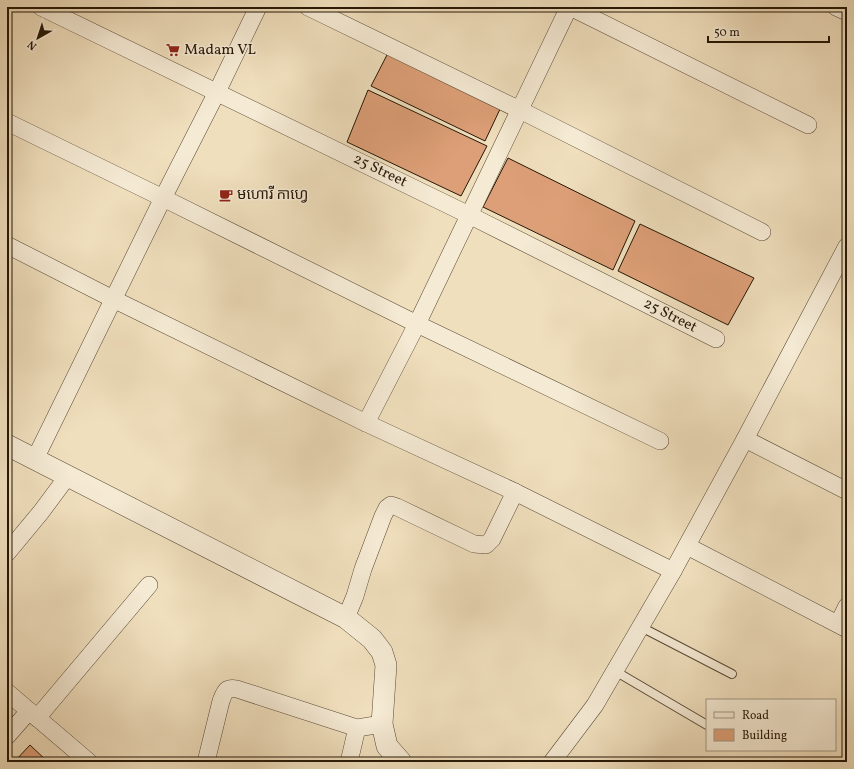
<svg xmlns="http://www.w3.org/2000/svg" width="854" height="769" viewBox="0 0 854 769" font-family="Vollkorn,'Noto Sans Khmer',serif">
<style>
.building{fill:#dd9f77;stroke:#251706}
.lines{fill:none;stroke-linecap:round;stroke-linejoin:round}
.service-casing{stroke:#584934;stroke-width:10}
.minor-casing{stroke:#584934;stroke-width:18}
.tertiary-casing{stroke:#584934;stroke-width:22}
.service{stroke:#f5ead4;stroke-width:8}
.minor{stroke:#f5ead4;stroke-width:17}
.tertiary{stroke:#f5ead4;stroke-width:21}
.labels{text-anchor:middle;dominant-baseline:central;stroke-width:3;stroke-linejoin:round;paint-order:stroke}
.poi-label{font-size:15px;fill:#251706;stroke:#f5ead4;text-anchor:start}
.street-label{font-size:15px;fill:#251706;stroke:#f5ead4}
</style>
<rect width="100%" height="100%" fill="#f0dfbd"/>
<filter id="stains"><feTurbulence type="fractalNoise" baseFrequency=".005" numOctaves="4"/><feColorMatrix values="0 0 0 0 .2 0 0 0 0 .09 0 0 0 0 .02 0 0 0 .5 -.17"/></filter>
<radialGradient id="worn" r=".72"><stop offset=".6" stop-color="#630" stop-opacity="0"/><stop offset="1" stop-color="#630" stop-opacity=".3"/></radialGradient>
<g class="building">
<path d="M388,53l113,54 -16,34 -114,-55z"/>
<path d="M368,90l119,56 -26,50 -114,-54z"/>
<path d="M508,158l127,63 -22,49 -130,-63z"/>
<path d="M640,224l114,54 -26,47 -110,-54z"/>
<path d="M30,745l18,17h-34z"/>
</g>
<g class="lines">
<g class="service-casing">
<g id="service">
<path d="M641,627l91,47"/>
<path d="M615,671l92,54"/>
</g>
</g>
<g class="minor-casing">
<g id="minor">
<path d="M41,7l428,208 247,124"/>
<path d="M308,7l212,103 242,122"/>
<path d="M570,7l238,118"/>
<path d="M836,7l11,5"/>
<path d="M7,122l156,76 254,126 243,117"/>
<path d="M7,245l106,54 253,124 149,69 158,79"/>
<path d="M366,423l51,-99 152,-317"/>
<path d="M745,439l102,52"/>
<path d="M35,459l128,-261 54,-106 41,-85"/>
<path d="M687,546l160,83"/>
<path d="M7,553l34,-41 26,-35"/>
<path d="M346,618l9,-22 8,-27 20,-53 4,-8 4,-3 6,2 77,37 12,1 6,-6 23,-47"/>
<path d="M838,624l9,-18"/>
<path d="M7,692l82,70"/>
<path d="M37,718l112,-133"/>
<path d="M7,736l22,-25"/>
<path d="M206,762l15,-61c4,-10 5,-14 16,-12l120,39 25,-4"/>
<path d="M349,762l8,-34"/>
<path d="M552,762l43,-57 78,-134 72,-132 102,-193"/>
</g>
</g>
<g class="tertiary-casing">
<path id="tertiary" d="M7,445l339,173 26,21 10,13 4,13 -4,59 5,22 14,16"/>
</g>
<use href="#service" class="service"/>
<use href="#minor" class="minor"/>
<use href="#tertiary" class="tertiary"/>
</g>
<defs>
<g id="supermarket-bare" transform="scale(1.08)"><path d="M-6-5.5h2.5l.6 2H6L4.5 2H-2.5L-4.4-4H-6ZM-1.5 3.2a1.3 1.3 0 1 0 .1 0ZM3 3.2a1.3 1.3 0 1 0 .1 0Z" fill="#8f2418" stroke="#f5ead4" stroke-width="2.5" paint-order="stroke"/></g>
<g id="cafe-bare" transform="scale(1.08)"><path d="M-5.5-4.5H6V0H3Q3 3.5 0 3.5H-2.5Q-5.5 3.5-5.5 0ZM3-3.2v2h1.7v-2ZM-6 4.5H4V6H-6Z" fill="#8f2418" stroke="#f5ead4" stroke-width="2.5" paint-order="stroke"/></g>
</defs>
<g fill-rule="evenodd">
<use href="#supermarket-bare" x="173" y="50"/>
<use href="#cafe-bare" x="226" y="195"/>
</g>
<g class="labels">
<g class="poi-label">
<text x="184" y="50">Madam VL</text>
<text x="237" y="195">មហោរី កាហ្វេ</text>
</g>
<g class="street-label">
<text transform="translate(380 171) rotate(26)">25 Street</text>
<text transform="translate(670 316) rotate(27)">25 Street</text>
</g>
</g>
<rect width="854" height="769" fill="none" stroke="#f0dfbd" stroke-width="24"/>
<rect x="8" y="8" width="838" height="753" fill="none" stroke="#251706" stroke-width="2"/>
<rect x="12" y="12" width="830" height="745" fill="none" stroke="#251706"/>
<rect x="706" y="699" width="130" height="52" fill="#f5ead4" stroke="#a29682"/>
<rect x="714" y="712" width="20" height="6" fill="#f5ead4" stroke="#a29682"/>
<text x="742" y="719" font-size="12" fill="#251706">Road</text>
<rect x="714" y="729" width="20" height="12" fill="#dd9f77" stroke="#a29682"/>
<text x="742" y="739" font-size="12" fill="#251706">Building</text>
<g transform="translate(38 38) rotate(219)" stroke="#f5ead4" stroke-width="3" paint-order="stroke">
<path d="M0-3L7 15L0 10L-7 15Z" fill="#251706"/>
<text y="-6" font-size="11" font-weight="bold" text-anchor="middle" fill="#251706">N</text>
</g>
<path d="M708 36v6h121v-6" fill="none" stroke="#251706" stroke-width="2"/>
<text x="714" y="36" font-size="12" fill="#251706" stroke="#f5ead4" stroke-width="3" paint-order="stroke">50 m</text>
<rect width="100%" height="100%" filter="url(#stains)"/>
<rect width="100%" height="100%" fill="url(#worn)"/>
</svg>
